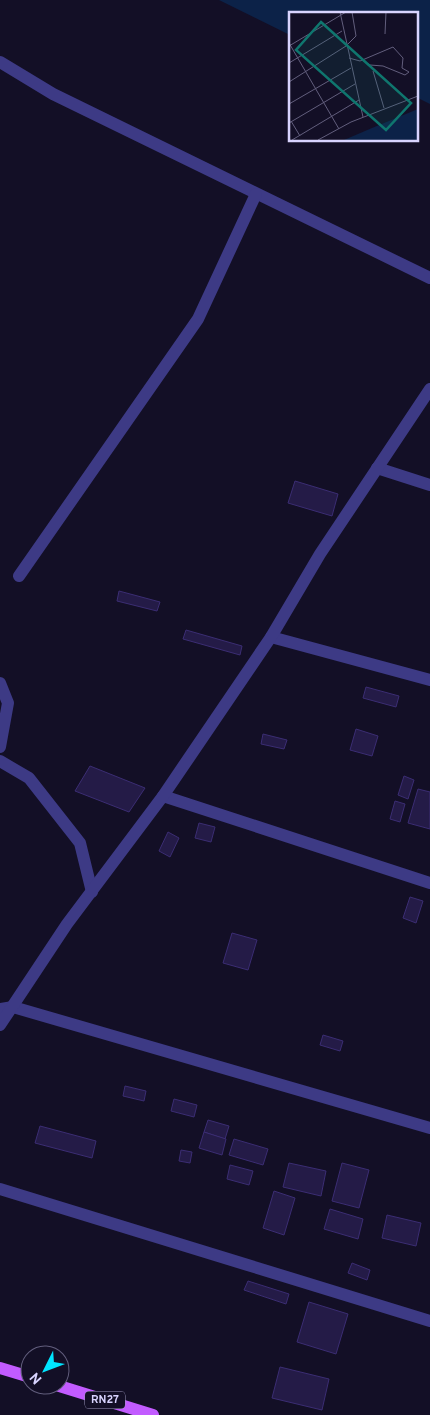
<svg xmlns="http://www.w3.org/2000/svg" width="430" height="1415" viewBox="0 0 430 1415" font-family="Overpass,sans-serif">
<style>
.water{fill:#0c2248}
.building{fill:#241b47;stroke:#3b2d73}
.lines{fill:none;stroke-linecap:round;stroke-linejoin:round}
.minor{stroke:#3d3a85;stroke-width:12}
.major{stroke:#c25bff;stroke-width:12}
.labels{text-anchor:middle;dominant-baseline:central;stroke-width:4;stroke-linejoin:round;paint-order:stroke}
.shield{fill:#130f26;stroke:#9e99be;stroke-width:1}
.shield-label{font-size:11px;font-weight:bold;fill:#d9d4ff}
.inset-road{fill:none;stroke:#625e7d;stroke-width:1}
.view{fill:#0f766e;fill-opacity:0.15;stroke:#0f766e;stroke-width:2.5}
.inset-edge{fill:none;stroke:#d9d4ff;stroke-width:2.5}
</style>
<rect width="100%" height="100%" fill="#130f26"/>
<path class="water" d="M219,0h211v104l-14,-7v-83h-126v21z"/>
<g class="building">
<path d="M295,481l43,13 -6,22 -44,-13z"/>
<path d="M119,591l41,11 -3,9 -40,-10z"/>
<path d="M186,630l56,16 -2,9 -57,-16z"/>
<path d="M366,687l33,9 -3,11 -33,-9z"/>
<path d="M356,729l22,7 -6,20 -22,-6z"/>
<path d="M263,734l24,6 -3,9 -23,-5z"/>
<path d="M90,766l55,22 -16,24 -54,-21z"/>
<path d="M404,776l10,4 -6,19 -10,-4z"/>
<path d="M418,789l12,3v37l-22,-6z"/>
<path d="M395,801l10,3 -5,18 -10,-3z"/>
<path d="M199,823l16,4 -4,15 -16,-4z"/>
<path d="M168,832l11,6 -9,19 -11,-6z"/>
<path d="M410,897l13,4 -7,22 -13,-5z"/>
<path d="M232,933l25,7 -9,30 -25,-7z"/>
<path d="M323,1035l20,6 -3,10 -20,-6z"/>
<path d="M125,1086l21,5 -2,10 -21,-5z"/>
<path d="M174,1099l23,6 -3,12 -23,-6z"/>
<path d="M208,1120l21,6 -4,13 -21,-7z"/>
<path d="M40,1126l56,15 -4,17 -57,-15z"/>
<path d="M204,1132l22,7 -4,16 -23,-7z"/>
<path d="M234,1139l34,10 -5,16 -34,-10z"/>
<path d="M181,1150l11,2 -2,11 -11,-2z"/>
<path d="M289,1163l37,8 -5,25 -38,-9z"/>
<path d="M342,1163l27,7 -10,38 -27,-7z"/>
<path d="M230,1165l23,6 -4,14 -22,-6z"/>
<path d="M274,1191l21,7 -11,37 -21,-7z"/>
<path d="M330,1209l33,10 -5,20 -34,-10z"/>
<path d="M387,1215l34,8 -5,23 -34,-8z"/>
<path d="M352,1263l18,7 -3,10 -19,-7z"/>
<path d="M248,1281l41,13 -3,10 -42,-14z"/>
<path d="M309,1302l39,12 -12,40 -39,-12z"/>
<path d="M280,1367l49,12 -7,31 -50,-12z"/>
</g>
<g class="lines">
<g class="minor">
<path d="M0,62l53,32 377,184"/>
<path d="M377,468l53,17"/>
<path d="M19,576l179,-257 58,-125"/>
<path d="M271,637l159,43"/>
<path d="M0,683l8,20 -8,44"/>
<path d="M0,761l29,17 51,65 12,49"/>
<path d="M163,796l267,87"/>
<path d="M0,1009l13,-2 417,121"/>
<path d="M0,1025l67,-101 96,-128 108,-159 49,-83 110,-165"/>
<path d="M0,1189l430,132"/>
</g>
<g class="major">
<path d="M0,1368l30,9"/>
<path d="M56,1385l97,30"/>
</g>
</g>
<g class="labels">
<rect class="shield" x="85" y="1391.5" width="40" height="17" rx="4"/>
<g class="shield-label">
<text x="105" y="1400">RN27</text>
</g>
</g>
<g transform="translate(289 12)">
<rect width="129" height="129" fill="#130f26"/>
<path d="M129,97v31h-74l28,-12z" fill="#0c2248"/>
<path class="inset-road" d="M51,0l23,105M96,22l1,-22M0,31l50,86M0,34l57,-34M60,46l11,3 33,-14 10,11 -1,10 7,4 -4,3 -22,-9 -13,-1 -8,-5M0,51l53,-32M84,59l11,37M0,70l57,-36 10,-10 -4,-24M0,92l62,-36M2,109l9,15M0,111l66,-39M3,128l67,-40M29,128l33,-18 67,-26"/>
<path class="view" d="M32,10l90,81 -25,27 -90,-80z"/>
<rect width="129" height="129" class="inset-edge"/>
</g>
<g transform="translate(45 1370) rotate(228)"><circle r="24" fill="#130f26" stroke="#625e7d"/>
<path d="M0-4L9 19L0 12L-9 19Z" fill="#00e5ff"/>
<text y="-8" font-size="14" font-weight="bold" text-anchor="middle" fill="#d9d4ff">N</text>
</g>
</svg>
